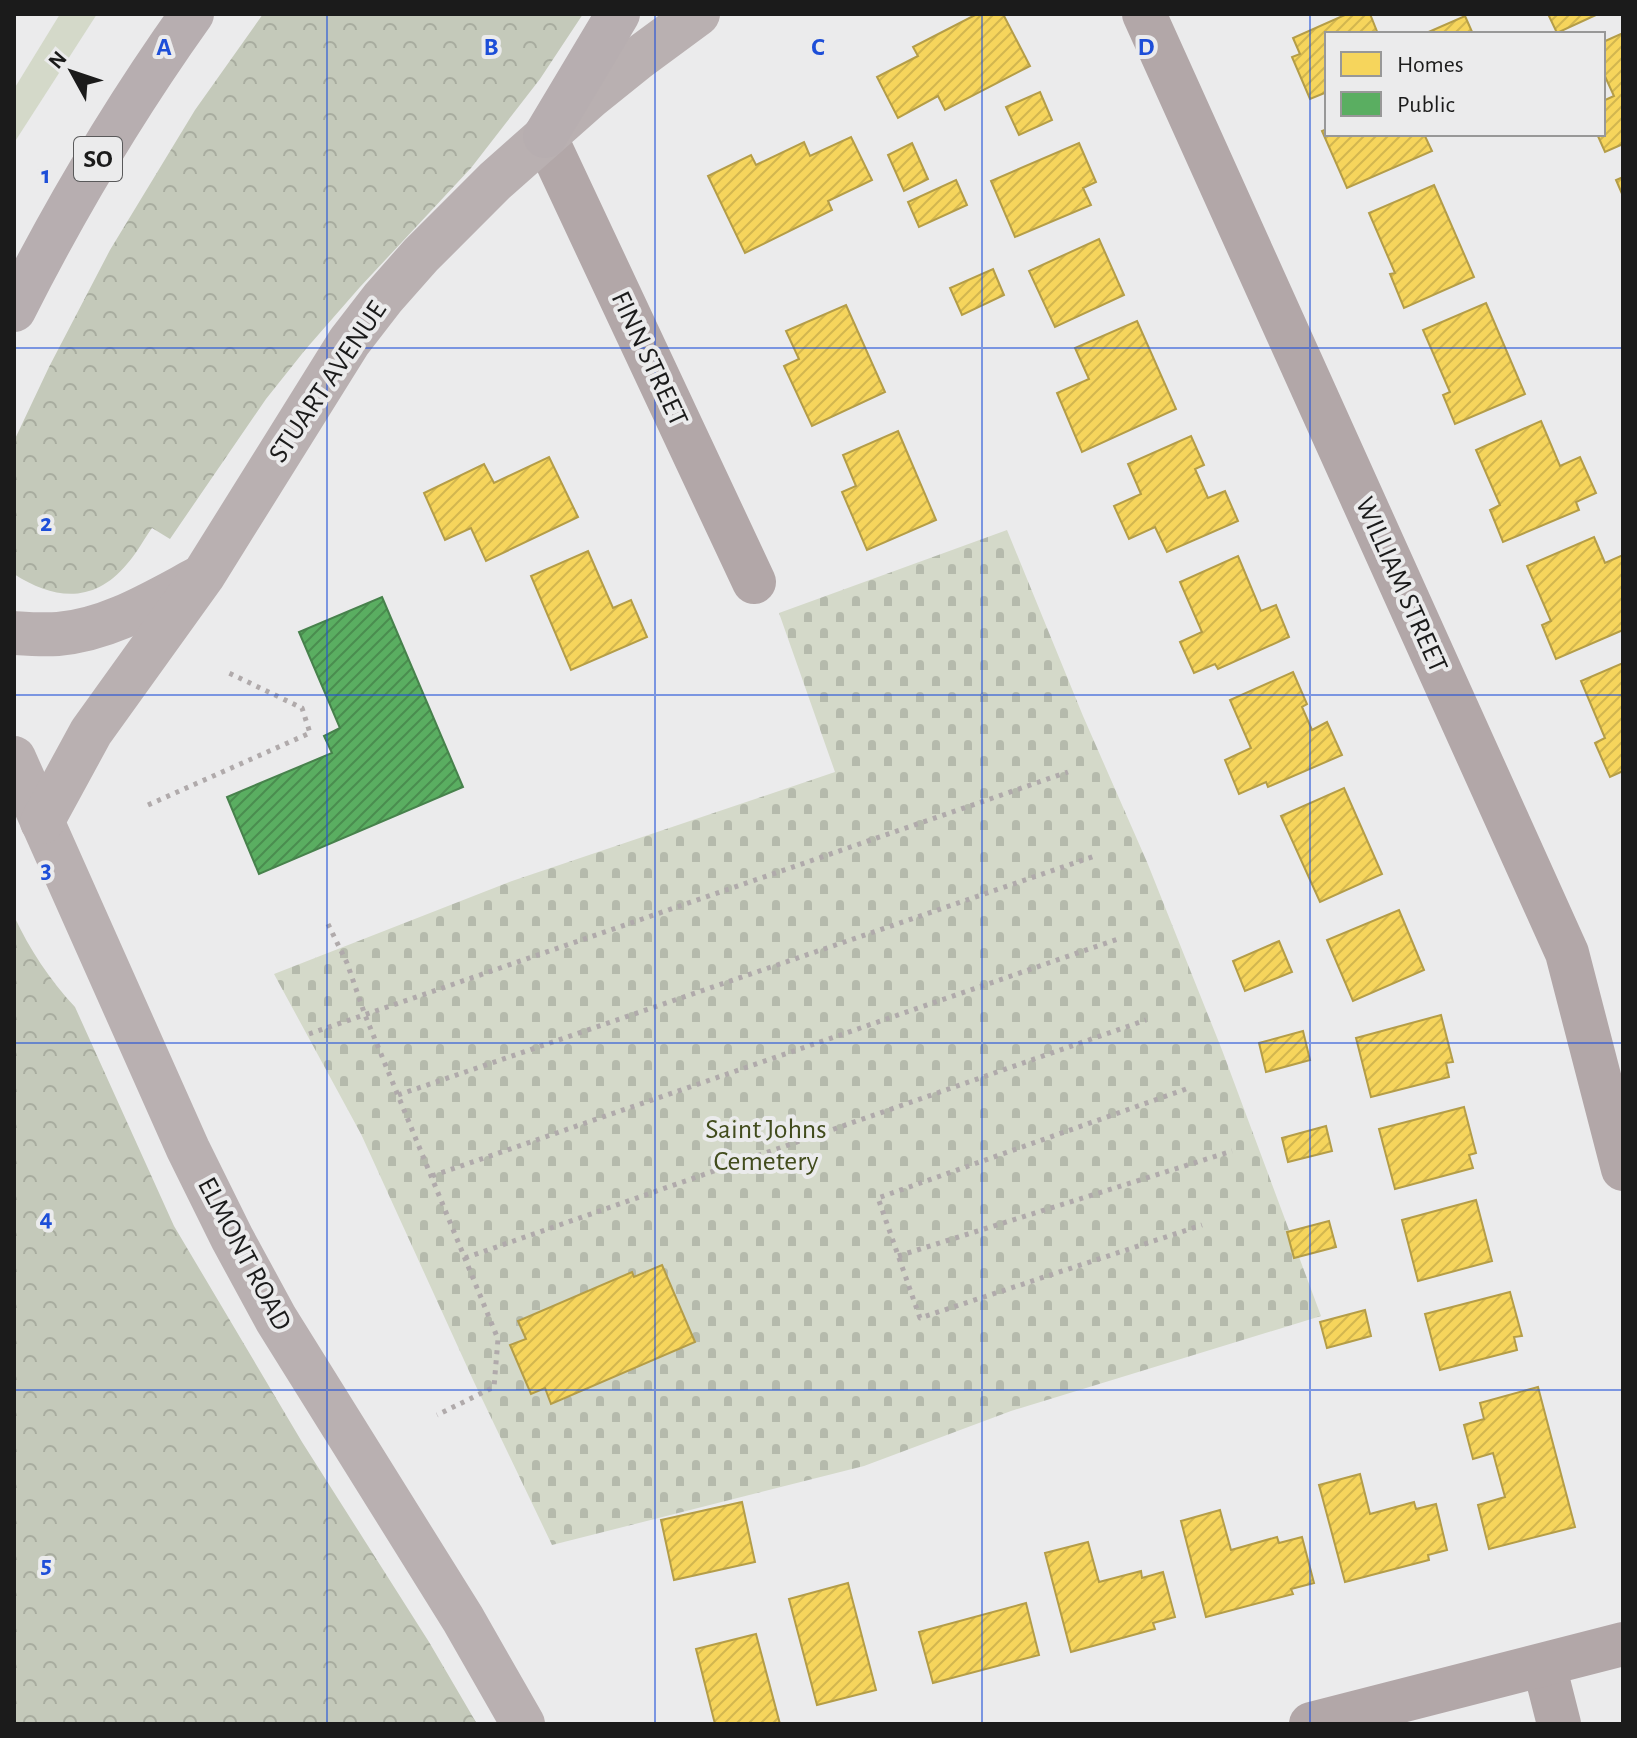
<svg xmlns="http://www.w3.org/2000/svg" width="1637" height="1738" viewBox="0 0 1637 1738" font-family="'Alegreya Sans',sans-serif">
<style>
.green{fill:#d4d9c9}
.forest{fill:url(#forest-crowns)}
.cemetery{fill:url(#cemetery-stones)}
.homes{fill:url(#homes-hatch);stroke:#b49d48;stroke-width:2}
.public{fill:url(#public-hatch);stroke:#47824c;stroke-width:2}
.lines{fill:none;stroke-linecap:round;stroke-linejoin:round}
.path{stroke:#b0aaab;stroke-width:5;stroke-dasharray:4 6;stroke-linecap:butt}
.street{stroke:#b2a7a8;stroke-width:44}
.secondary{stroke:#b9b0b1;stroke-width:44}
.highway{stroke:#b7aeb0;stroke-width:44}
.grid{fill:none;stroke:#1d4ed8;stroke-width:2;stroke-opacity:0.55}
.labels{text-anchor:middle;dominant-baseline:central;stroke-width:8;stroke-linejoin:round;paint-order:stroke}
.shield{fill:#ebebec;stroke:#59595a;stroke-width:2}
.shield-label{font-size:26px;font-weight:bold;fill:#1b1b1b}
.street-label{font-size:28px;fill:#1b1b1b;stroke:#ebebec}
.park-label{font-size:28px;fill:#424c1d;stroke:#ebebec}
.grid-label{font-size:26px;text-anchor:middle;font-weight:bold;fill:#1d4ed8;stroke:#ebebec;stroke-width:8;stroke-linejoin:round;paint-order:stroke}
</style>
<defs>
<pattern id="forest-crowns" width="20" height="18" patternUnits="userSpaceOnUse" patternTransform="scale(2)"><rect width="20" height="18" fill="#c4c9ba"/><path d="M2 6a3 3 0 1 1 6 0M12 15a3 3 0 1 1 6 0" fill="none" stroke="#a8ac9f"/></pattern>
<pattern id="cemetery-stones" width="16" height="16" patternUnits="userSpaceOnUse" patternTransform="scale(2)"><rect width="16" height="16" fill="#d4d9c9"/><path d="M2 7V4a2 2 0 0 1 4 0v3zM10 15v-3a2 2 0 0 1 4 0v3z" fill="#b5baac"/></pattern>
<pattern id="homes-hatch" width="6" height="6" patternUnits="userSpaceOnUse" patternTransform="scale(2)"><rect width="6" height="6" fill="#f6d55c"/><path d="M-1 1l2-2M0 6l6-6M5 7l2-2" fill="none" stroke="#d2b64f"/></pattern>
<pattern id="public-hatch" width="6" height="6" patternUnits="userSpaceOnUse" patternTransform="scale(2)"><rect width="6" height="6" fill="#5aae61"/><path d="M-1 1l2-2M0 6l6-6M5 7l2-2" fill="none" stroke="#4a8d4f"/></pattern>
</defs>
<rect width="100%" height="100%" fill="#ebebec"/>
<path class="green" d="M60,14h37l-83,129v-54z"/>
<g class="forest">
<path d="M263,14h320l-43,65 -69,89 -111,119 -55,63 -39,49 -96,140 -18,-11c-8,11 -15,25 -25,36 -33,40 -73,36 -113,10v-133l35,-74 61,-117 85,-140z"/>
<path d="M14,916c16,34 35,63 61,91l99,219 128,216 127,200 48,82h-463z"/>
</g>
<path class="cemetery" d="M1007,530l76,186 64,146 75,188 99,266 -310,95 -147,55 -312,79 -78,-163 -113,-248 -87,-160 238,-93 323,-109 -56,-159z"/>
<g class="homes">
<path d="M977,14h26l27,52 -85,44 -7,-14 -40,22 -21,-41 41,-21 -5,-9z"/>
<path d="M1347,14h23l8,20h-51v58l-17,7 -18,-42 8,-3 -7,-16z"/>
<path d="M1548,14h50l-41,19z"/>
<path d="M1465,16l8,18h-49z"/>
<path d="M1623,33v111l-18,8 -8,-18h6v-33l11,-5 -11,-24v-30z"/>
<path d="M1040,92l12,28 -33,15 -13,-28z"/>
<path d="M1327,129v5h97l8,17 -85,37 -25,-57z"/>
<path d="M851,137l21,43 -44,21 4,9 -87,43 -37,-77 43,-21 5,10 48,-23 6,14z"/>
<path d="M912,143l16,36 -24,12 -16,-36z"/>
<path d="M1079,143l17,39 -13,6 8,17 -76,32 -24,-56z"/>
<path d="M1623,177v19l-7,-16z"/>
<path d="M956,180l11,25 -48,22 -11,-25z"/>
<path d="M1434,185l40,92 -70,31 -14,-34 5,-1 -26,-60z"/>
<path d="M1099,239l25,56 -69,32 -26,-56z"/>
<path d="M993,269l11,26 -42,20 -12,-27z"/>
<path d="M1486,303l39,91 -70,30 -12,-29 7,-3 -27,-62z"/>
<path d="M846,305l39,87 -73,34 -28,-60 15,-7 -13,-28z"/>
<path d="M1137,321l39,88 -94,43 -25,-59 32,-14 -14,-31z"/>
<path d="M1541,421l19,45 20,-9 16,36 -20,9 3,8 -76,32 -13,-32 10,-5 -24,-55z"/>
<path d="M898,431l38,89 -69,30 -25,-58 14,-6 -13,-31z"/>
<path d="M1191,436l13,29 -9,4 13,29 17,-7 13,30 -71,31 -12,-25 -26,12 -15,-33 27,-12 -13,-30z"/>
<path d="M549,457l29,60 -92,44 -15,-33 -26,12 -21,-47 60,-29 10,19z"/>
<path d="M1594,537l11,26 18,-8v75l-67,29 -14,-34 9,-4 -24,-55z"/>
<path d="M588,551l25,57 18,-8 16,37 -76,33 -40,-94z"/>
<path d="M1238,556l23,55 15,-6 13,32 -71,32 -3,-5 -21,9 -14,-31 22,-10 -22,-50z"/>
<path d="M1623,663v108l-13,6 -15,-34 10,-5 -24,-57z"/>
<path d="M1293,672l14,32 -5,3 10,23 15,-8 15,33 -74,32 -2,-5 -27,12 -14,-34 26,-12 -21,-48z"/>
<path d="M1344,788l38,86 -62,28 -39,-86z"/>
<path d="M1399,910l25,60 -71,31 -26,-61z"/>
<path d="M1279,941l13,31 -47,19 -12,-30z"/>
<path d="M1441,1015l12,47 -7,1 3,14 -78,20 -15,-59z"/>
<path d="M1303,1031l7,29 -44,12 -7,-29z"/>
<path d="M1464,1107l12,46 -7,2 4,13 -78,21 -16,-60z"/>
<path d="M1326,1126l6,25 -44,11 -6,-24z"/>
<path d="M1476,1200l16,61 -74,20 -16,-61z"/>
<path d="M1329,1221l7,26 -42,11 -7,-26z"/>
<path d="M662,1265l33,77 -144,62 -6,-16 -14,6 -21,-49 16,-6 -8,-18 114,-49 2,5z"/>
<path d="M1510,1292l12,44 -8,1 3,13 -77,20 -15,-56z"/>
<path d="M1365,1310l6,26 -44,12 -7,-26z"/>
<path d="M1538,1387l37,140 -86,22 -11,-44 27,-8 -12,-44 -20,6 -9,-34 20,-6 -4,-16z"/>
<path d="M1360,1474l10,40 44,-12 2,7 20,-5 11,46 -19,5 1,5 -84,22 -26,-97z"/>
<path d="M742,1502l13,60 -81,18 -13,-60z"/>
<path d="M1220,1510l11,40 46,-13 2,6 23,-6 12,46 -23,6 2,5 -87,23 -25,-96z"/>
<path d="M1088,1542l11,40 42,-11 1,7 21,-6 12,45 -22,6 2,6 -84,23 -26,-99z"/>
<path d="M848,1583l28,107 -59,15 -28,-106z"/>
<path d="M1026,1603l13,52 -106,28 -14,-51z"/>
<path d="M756,1634l24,90h-65l-19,-75z"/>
</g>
<path class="public" d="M382,597l81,190 -204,87 -32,-77 105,-44 -8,-17 16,-8 -41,-96z"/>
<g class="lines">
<g class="path">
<path d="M148,805l162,-72 -8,-25 -75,-36"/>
<path d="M328,924l19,39 18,52 133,324 -4,48 -57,28"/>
<path d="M309,1034l759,-262"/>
<path d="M1186,1089l-308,109 42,120 282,-93"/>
<path d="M398,1095l697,-239"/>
<path d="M432,1176l686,-237"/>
<path d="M898,1256l334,-105"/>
<path d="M465,1258l681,-238"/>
</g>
<g class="street">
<path d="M1144,14l423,939 56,216"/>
<path d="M545,136l209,446"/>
<path d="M1544,1665l15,59"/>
<path d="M1311,1724l312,-80"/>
</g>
<g class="secondary">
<path d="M14,633c15,1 29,2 44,1 50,-4 96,-32 139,-55"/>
<path d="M14,758l174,391 44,89 44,81 187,300 60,105"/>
<path d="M42,822l49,-90 112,-156 146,-234 34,-44 38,-43 74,-74 96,-85 46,-37 61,-45"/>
</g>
<g class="highway">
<path d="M545,136l73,-122"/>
<path d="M14,310c52,-103 111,-202 178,-296"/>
</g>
</g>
<path class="grid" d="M327,14v1710M655,14v1710M982,14v1710M1310,14v1710M14,348h1609M14,695h1609M14,1043h1609M14,1390h1609"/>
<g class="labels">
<rect class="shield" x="74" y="137" width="48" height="44" rx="6"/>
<g class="shield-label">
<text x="98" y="159">SO</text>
</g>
<g class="street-label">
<text transform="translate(649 359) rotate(65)">FINN STREET</text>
<text transform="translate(328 382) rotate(-56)">STUART AVENUE</text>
<text transform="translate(1401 585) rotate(66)">WILLIAM STREET</text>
<text transform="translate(244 1254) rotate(62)">ELMONT ROAD</text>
</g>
<g class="park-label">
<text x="766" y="1130">Saint Johns<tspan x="766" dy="32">Cemetery</tspan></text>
</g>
</g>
<g class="grid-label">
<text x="164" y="55">A</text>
<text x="491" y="55">B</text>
<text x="818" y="55">C</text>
<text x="1146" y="55">D</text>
<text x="46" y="183">1</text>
<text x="46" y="531">2</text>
<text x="46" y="878">3</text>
<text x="46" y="1226">4</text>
<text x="46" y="1573">5</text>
</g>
<rect width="1637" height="1738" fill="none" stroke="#1b1b1b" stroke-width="32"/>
<rect x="1325" y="32" width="280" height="104" fill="#ebebec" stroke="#989898" stroke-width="2"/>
<rect x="1341" y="52" width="40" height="24" fill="#f6d55c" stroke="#989898" stroke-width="2"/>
<text x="1397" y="72" font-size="24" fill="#1b1b1b">Homes</text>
<rect x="1341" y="92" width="40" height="24" fill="#5aae61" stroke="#989898" stroke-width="2"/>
<text x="1397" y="112" font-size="24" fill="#1b1b1b">Public</text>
<g transform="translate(72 72) rotate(310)" stroke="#ebebec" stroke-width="6" paint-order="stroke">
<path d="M0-6L14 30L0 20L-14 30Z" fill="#1b1b1b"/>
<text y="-12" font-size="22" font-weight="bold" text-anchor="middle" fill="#1b1b1b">N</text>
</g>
</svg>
